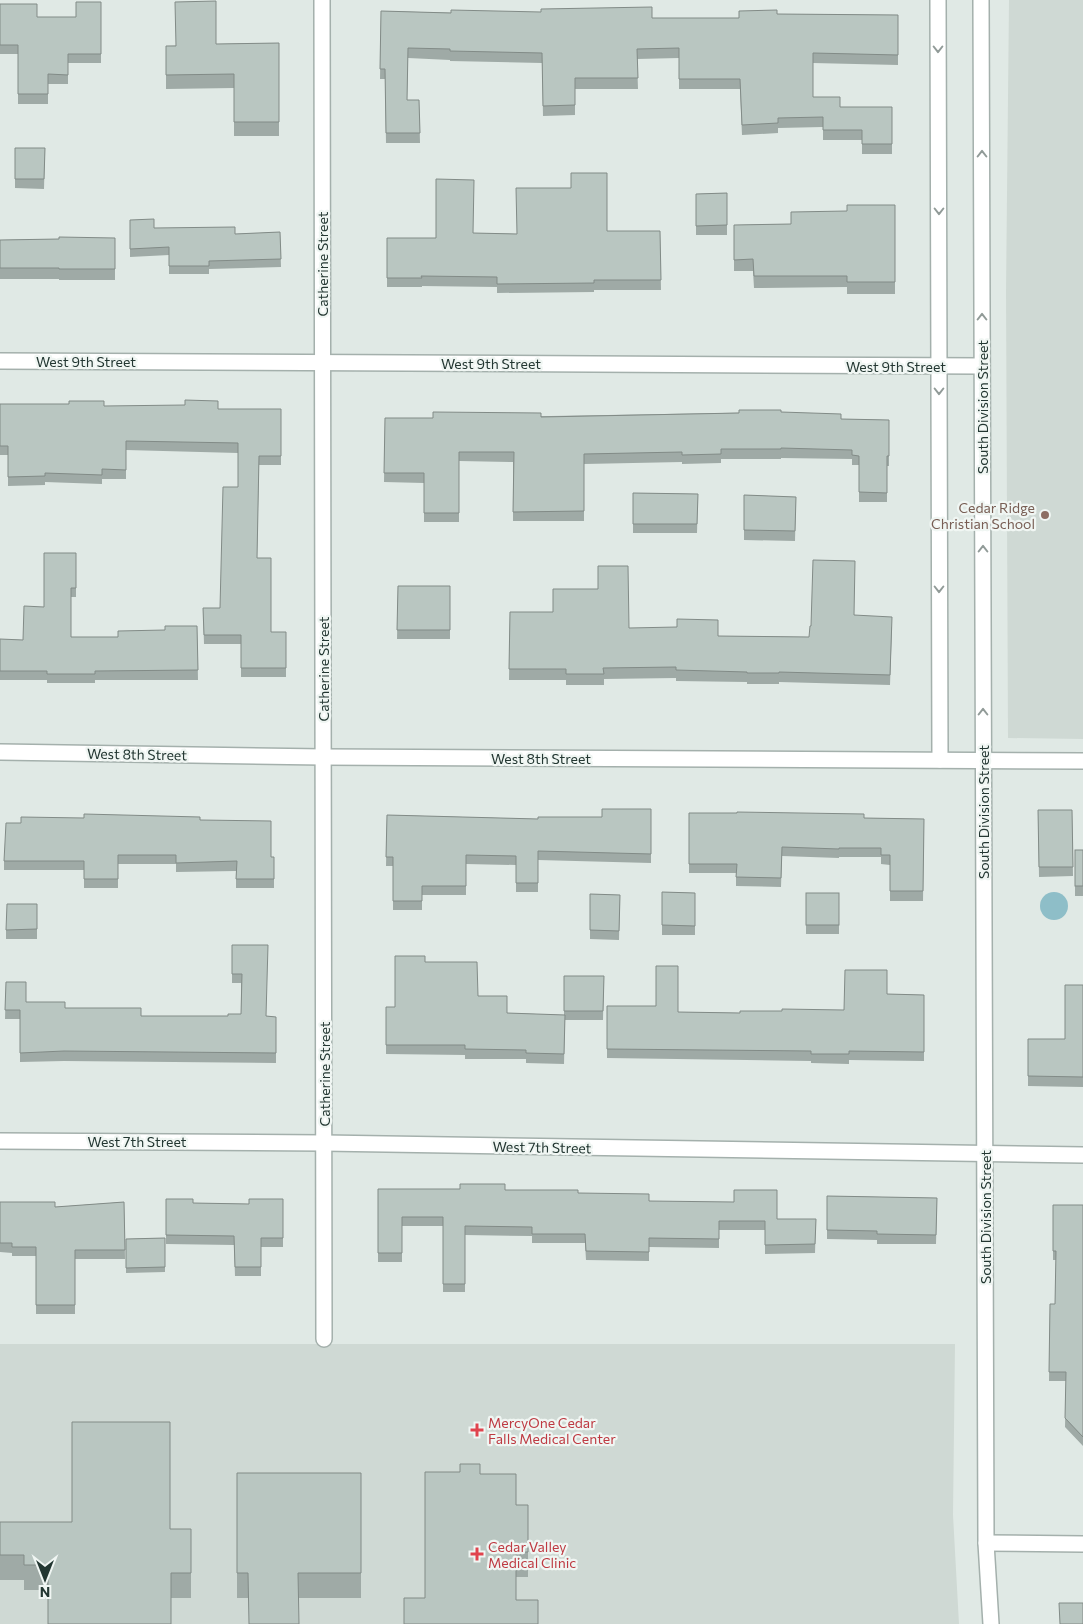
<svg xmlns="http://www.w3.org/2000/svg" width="1083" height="1624" viewBox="0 0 1083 1624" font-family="Commissioner,sans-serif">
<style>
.built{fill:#cfd9d4}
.water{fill:#8ebec8}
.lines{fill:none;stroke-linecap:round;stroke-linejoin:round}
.minor-casing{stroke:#a4b0ac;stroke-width:18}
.minor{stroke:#fff;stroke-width:15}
.wall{fill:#9faaa6}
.building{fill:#b9c6c1;stroke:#828b87}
.oneway{stroke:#919b98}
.education-dot{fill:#8d6e63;stroke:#f0f6f3;stroke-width:2}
.health-dot{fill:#e0444e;stroke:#f0f6f3;stroke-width:2}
.labels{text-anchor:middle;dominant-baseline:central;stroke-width:4.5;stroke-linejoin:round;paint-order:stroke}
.street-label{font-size:14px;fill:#233732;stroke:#f0f6f3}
.education-label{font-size:14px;fill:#785e54;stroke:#f0f6f3;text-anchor:end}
.health-label{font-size:14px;fill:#be3a42;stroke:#f0f6f3;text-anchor:start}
</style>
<rect width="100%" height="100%" fill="#e0e9e5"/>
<g class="built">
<path d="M1009,0h74v739l-75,-1 -2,-446z"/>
<path d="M0,1344h955l-2,171 6,109h-959z"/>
</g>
<circle class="water" cx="1054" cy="906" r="14"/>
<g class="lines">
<g class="minor-casing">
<g id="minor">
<path d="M322,0l2,1339"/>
<path d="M938,0l2,760"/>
<path d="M981,0l5,1543 5,81"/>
<path d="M0,361l982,5"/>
<path d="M0,752l323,5 760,4"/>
<path d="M0,1141l324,2 759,12"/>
<path d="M986,1543l97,1"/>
</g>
</g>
<use href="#minor" class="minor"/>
</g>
<g class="wall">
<path d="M101,2v61h-33v21h-20v20h-30v-50h-18v-50l37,13h39z"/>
<path d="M381,11l271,7h87l38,-4 121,1v50l-85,-2v34l27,10h52v47h-30v-14h-39v-13l-45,1v5l-36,2 -2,-46h-61v-31l-42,1 1,30h-63v26l-32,1 -1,-53 -92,-2v-1l-42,-2 -1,42h12l1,43h-34l-1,-64h-5z"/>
<path d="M279,43v93h-45v-48l-68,1v-43l50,-2z"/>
<path d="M15,148h30l-1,41 -29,-1z"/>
<path d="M727,193v42h-31v-41z"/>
<path d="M895,205v89h-48v-7l-93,1 -1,-17h-19v-46l57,-1 56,-13z"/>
<path d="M130,220l24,8 81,6 45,-2 1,35 -72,2v5h-40v-19l-39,2z"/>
<path d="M607,231h53l1,59h-67v2l-97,1v-6l-75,-1v1h-35v-49h49l37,-5 44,1z"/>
<path d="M115,238v42h-56v-1h-59v-39z"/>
<path d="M0,404l218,5h63v56h-22l-2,93 14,74h15v45h-45v-33h-37l-1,-36h17l18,-121v-34l-112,-3v29h-24v5l-57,-2v3l-37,1v-31h-8z"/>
<path d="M781,412l60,7 48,1v46h-2v36h-28v-37h-7v-6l-71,-1v1h-60v4l-39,1v-2l-98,2v57h-71v-59l-54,-1v61h-35v-39l-40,-1 1,-64h48z"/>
<path d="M633,493l65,1 -1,39h-64z"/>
<path d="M744,495l52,2 -1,44 -51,-1z"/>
<path d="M76,553v44h-5v40h47l79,-11 1,54h-103v3h-48v-3h-47v-41l23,1 21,-33z"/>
<path d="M398,586h52v53h-53z"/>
<path d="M598,589l31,39 89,8 91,1 45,-22 38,12 -2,58 -111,-3v2h-32v-2l-71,-1v-3l-72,1v6h-38v-5h-57l1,-68h43z"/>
<path d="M651,809v54l-113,-3v32h-22v-27l-50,-1v31h-44v15h-29v-44h-7l1,-51 151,4 64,-2z"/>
<path d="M1038,810h34l1,66 -34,1z"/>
<path d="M689,813l175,5 60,1 -1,82h-33v-36l-9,-1v-7h-42v1l-57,-2 -1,31 -45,-1v-13h-47z"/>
<path d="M200,820l71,37h3v31h-38v-17l-60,1v-8h-58v24h-34v-18h-80v-9l17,-38z"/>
<rect x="1075" y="850" width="8" height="46"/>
<path d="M662,892l33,1v42h-33z"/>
<rect x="806" y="893" width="33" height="41"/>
<path d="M590,894l30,1 -1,45 -29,-1z"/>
<path d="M37,904v35h-31v-9z"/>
<path d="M232,945l34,71 10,1v46l-212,-2 -44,1v-43h-15l1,-37 20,20 39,6 76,8h87l13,-2v-31h-9z"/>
<path d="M425,962l53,34 29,17 57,2v-39h40l-1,44h-38l-1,44 -38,-1v-4h-61v-4l-79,-1v-47h9z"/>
<path d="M1083,985v102l-55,-1v-47h37z"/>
<path d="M887,994l37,1v66l-75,-1v4l-38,-1v-2l-204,-3v-52l71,6 62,1 104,-3z"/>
<path d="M378,1189l127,1 73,3 71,8 128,18h39l-1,34 -50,1v-24h-46v18l-70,-1v14l-63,-1 -1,-17h-53v-7l-67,-1v57h-22v-66h-41v36h-24z"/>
<path d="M827,1196l110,2 -1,46h-59v-4l-50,-1z"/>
<path d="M166,1199l27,4 56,1 34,-5v48h-22v29h-26l-1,-31 -68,-1z"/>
<path d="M0,1202l55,5 69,-5 1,57h-50v55h-39v-58h-24v-3l-12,-1z"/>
<path d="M1053,1205h30v241l-18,-19 1,-46h-17l1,-77h5l1,-44h-3z"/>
<path d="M165,1238v34l-39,1v-34z"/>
<rect x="237" y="1473" width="124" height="125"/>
<path d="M480,1474l36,31h12v72h-12v23l-91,-2z"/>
<path d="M0,1522l170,7h21v69h-20l-123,-8h-24v-10h-24z"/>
</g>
<g class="building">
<path d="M216,1v43l63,-1v79h-45v-48l-68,1v-29h10l-1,-44z"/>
<path d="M76,2h25v52h-33v21l-20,-1v20h-30v-49h-18v-41h37v13h39z"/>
<path d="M652,7v11h87v-7l38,-1v4l121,1v40l-85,-2v44h27v10h52v37h-30v-14h-39v-13l-45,1v5l-36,2 -2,-46h-61v-31l-42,1 1,29h-63v27l-32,1 -1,-53 -92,-2v-2l-42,-1 -1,52h12l1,33h-34l-1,-64h-5l1,-58 70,2v-3l90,2v-3z"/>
<path d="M15,148h30l-1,31h-29z"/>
<path d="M571,173h36v58h53l1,49h-67v3l-97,1v-7l-76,-1 1,2h-35v-40h49v-59l38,1 -1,53 44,1 -1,-46h55z"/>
<path d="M727,193v32l-31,1v-32z"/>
<path d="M847,205h48v77h-48v-6h-93l-1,-17 -19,1v-35l57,-1v-12l56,-1z"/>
<path d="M154,219v9l81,-1v7l45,-2 1,27 -72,2v5h-40v-19l-39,2v-29z"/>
<path d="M59,237l56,1v31h-56v-1h-59v-28l59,-1z"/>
<path d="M185,400l33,1v8h63v47h-22l-2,102h14v74h15v36h-45v-33h-37l-1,-27h17l3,-121h15v-44l-112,-2v29l-24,-1v6l-57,-2v3l-37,1v-31h-8v-42h69v-3h35v5l81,-1z"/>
<path d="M739,410h42v2l60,2v5l48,1v36h-2v37l-28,-1v-36l-7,-1v-5l-71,-2v1h-60v5l-39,1v-3l-98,2v57l-71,1 1,-60h-55v61h-35v-40h-40l1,-55h48v-6l108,1v4l198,-4z"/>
<path d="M633,493l65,1 -1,30h-64z"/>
<path d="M744,495l52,2 -1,34 -51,-1z"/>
<path d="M44,553h32v35h-5v49h47v-6l47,-1v-4h32l1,44 -103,1v3h-48v-3h-47v-32l23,1 1,-34 20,1z"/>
<path d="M813,560l42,1 -1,54 38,2 -2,58 -111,-3v1h-32v-1l-71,-2v-3l-73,1 1,6h-38v-5h-57l1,-57h43v-23h45v-23h30l1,62 48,-1v-8l41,1v16l91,1 1,-11h1z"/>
<path d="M398,586h52v44h-53z"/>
<path d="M602,809h49v45l-113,-3v32h-22v-27l-50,-1v31h-44v15h-29v-44h-7l1,-42 151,4v-2h64z"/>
<path d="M1038,810h34l1,57h-34z"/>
<path d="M737,812l127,2v4l60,1 -1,72h-33v-36h-9v-7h-42v1l-57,-2 -1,31 -45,-1 1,-13h-48v-51h48z"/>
<path d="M84,814l116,3v3l71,1v36h3v22h-38l1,-18 -61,2v-8h-58v24h-34v-18h-80l2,-38h15v-6l63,1z"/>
<rect x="1075" y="850" width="8" height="36"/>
<path d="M662,892l33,1v33l-33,-1z"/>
<rect x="806" y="893" width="33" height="32"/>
<path d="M590,894l30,1 -1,36 -29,-1z"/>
<path d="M7,904h30v25l-31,1z"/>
<path d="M232,945h36l-2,71 10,1v36l-212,-2 -44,2v-43h-15l1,-28h20v20h39v6h76v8h87v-2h13l1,-40h-10z"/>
<path d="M395,956h30v6h52l1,34h29v17l58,2 -1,39 -38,-1v-3l-61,-1v-4h-79v-38h9z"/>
<path d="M656,966h22v46l62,1v-2h42v-2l62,1 1,-40h42v24l37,1v57l-75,-1v3h-38v-3l-204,-2v-43h49z"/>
<path d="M564,976h40l-1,35h-39z"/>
<path d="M1065,985h18v92l-55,-1v-37h37z"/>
<path d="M460,1184h45v6h73v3l71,1v7l85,1v-12h43v29h39l-1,25 -50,1v-24h-46v18l-70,-1v14l-63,-1 -1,-17h-53v-7l-67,-1v58h-22v-67h-41v36h-24v-64h82z"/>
<path d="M827,1196l110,2 -1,37 -59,-1v-3l-50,-1z"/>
<path d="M166,1199h27v4l56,1v-5h34v39h-22v29h-26l-1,-31 -68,-1z"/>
<path d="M0,1202h55v5l69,-5 1,48h-50v55h-39v-58h-24v-4h-12z"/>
<path d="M1053,1205h30v232l-18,-19 1,-46h-17l1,-68h5l1,-53h-3z"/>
<path d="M165,1238v29l-39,1v-29z"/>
<path d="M72,1422h98v107h21v44h-20v51h-123v-59h-24v-10h-24v-33h72z"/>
<path d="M460,1464h20v10h36v31h12v47h-12v48h22v24h-134v-26h21v-126h35z"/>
<path d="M237,1473h124v100h-63l1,51h-50l-1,-51h-11z"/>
<path d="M1059,1603h24v21h-23z"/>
</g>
<defs><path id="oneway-chevron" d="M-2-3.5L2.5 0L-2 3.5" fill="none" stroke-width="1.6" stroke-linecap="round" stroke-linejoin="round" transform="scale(1.25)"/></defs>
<g class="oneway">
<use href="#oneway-chevron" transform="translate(938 49) rotate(90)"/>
<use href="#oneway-chevron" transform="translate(982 154) rotate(-90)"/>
<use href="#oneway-chevron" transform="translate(939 211) rotate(90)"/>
<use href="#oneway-chevron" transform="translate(982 317) rotate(-90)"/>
<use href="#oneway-chevron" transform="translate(939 391) rotate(90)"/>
<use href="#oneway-chevron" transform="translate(983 549) rotate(-90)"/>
<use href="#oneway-chevron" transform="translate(939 589) rotate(90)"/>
<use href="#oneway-chevron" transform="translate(983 712) rotate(-90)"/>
</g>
<circle class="education-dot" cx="1045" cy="515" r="5"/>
<g class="health-dot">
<path d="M474.5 1422.5h5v5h5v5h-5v5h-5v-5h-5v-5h5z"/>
<path d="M474.5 1546.5h5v5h5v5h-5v5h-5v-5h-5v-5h5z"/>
</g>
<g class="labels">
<g class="street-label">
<text transform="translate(322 264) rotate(-90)">Catherine Street</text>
<text x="86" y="361">West 9th Street</text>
<text x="491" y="363">West 9th Street</text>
<text x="896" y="366">West 9th Street</text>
<text transform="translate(982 407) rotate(-90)">South Division Street</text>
<text transform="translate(323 669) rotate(-90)">Catherine Street</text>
<text transform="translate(137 754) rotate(1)">West 8th Street</text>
<text x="541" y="758">West 8th Street</text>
<text transform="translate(983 812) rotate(-90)">South Division Street</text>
<text transform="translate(324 1074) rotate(-90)">Catherine Street</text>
<text x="137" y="1141">West 7th Street</text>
<text transform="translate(542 1147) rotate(1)">West 7th Street</text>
<text transform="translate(985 1217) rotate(-90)">South Division Street</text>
</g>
<g class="education-label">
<text x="1035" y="507">Cedar Ridge<tspan x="1035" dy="16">Christian School</tspan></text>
</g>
<g class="health-label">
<text x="488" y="1422">MercyOne Cedar<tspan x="488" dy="16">Falls Medical Center</tspan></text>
<text x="488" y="1546">Cedar Valley<tspan x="488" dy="16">Medical Clinic</tspan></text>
</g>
</g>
<g transform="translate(45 1579) rotate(180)" stroke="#f0f6f3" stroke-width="4" paint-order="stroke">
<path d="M0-4L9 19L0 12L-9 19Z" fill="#233732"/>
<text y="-8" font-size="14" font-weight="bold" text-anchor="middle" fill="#233732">N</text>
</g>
</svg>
